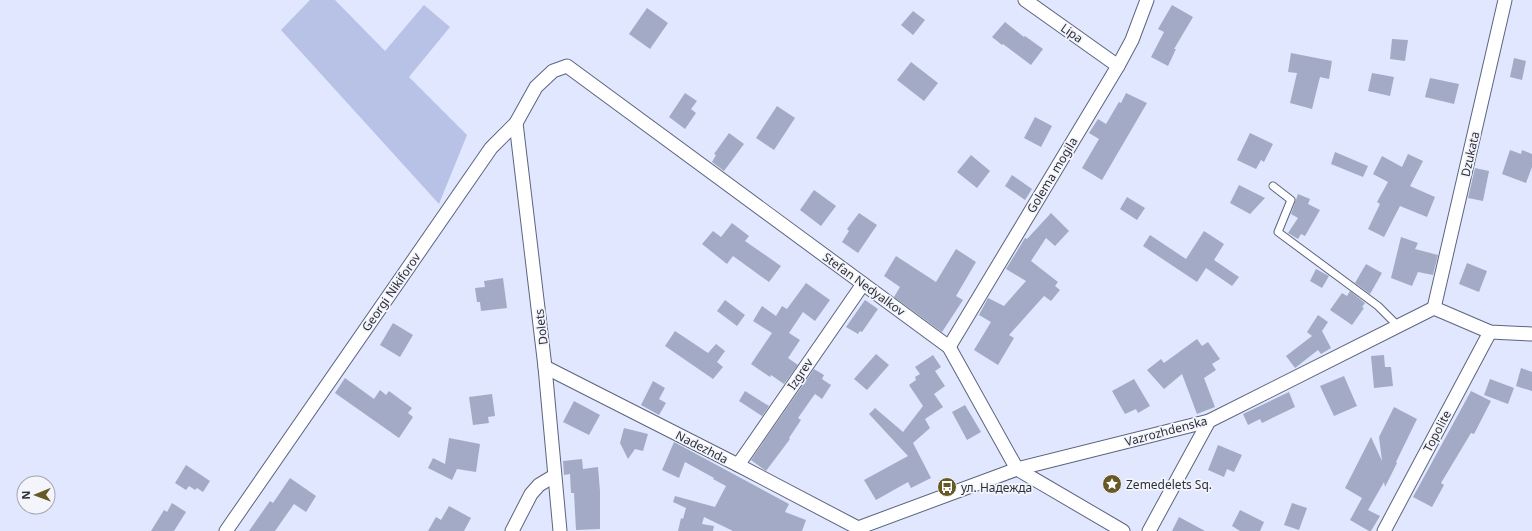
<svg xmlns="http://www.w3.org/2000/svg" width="1532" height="531" viewBox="0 0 1532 531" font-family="'Noto Sans',sans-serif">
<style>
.green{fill:#b7c2e6}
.building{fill:#a2aac6}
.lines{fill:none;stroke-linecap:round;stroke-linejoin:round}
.lane-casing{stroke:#5d647e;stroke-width:9}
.street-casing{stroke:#5d647e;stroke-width:15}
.lane{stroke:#fff;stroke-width:7}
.street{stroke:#fff;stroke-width:13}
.labels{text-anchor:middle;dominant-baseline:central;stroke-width:3.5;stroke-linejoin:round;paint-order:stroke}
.street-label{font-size:12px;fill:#2d303c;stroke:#f3f5fb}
.poi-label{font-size:12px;fill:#2d303c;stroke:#f3f5fb;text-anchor:start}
</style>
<rect width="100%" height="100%" fill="#e0e7ff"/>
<path class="green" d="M310,0h25l50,51 39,-46 26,22 -41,50 58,58 -28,69 -158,-174z"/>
<g class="building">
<path d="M1172,5l21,12 -19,32h2l-8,17 -17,-9 13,-25 -6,-3z"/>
<path d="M647,8l21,15 -18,26 -21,-15z"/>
<path d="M913,11l12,9 -12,15 -12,-10z"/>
<path d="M1005,22l19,15 1,-1 18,13 -12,16 -28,-21 -1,1 -10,-8z"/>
<path d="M1392,39l16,1 -3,21 -15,-2z"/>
<path d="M1291,53l41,8 -3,18 -9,-2 -8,32 -22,-6 7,-30 -9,-1z"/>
<path d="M1514,58l12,3 -4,19 -12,-3z"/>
<path d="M911,62l27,21 -14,18 -27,-21z"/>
<path d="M1372,73l22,4 -4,19 -22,-5z"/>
<path d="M1430,78l29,6 -5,20 -29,-7z"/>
<path d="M685,93l12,8 -6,8 5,4 -11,16 -16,-12z"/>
<path d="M1126,93l21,10 -45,77 -20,-12 17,-29 -10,-6 9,-14 8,5 13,-22 2,1z"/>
<path d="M777,106l18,12 -21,32 -18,-12z"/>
<path d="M1035,117l17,9 -11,21 -17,-9z"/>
<path d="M729,133l15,11 -20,27 -12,-9 4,-7 -2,-1z"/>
<path d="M1250,133l23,11 -9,18 -3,-2 -5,9 -19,-9z"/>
<path d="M1510,150l11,4 1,-4 10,4v13l-6,16 -24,-9z"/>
<path d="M1335,152l33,14 -5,11 -32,-13z"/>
<path d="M1408,154l15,7 -13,25 25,11 -8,20 -27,-11 -16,31 -16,-8 12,-25 -3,-2 11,-20 -15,-8 9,-18 20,11z"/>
<path d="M971,155l19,16 -13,17 -20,-16z"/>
<path d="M1475,168l14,3 -6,30 -15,-3z"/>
<path d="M1012,175l20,14 -7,11 -20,-14z"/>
<path d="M1239,185l26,13 -15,16 -20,-11z"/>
<path d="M814,190l22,16 -15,20 -21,-16z"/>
<path d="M1298,194l12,5 -2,5 12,6 -15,26 -4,-2 -3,5 -10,-6 10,-15 -7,-4z"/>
<path d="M1127,197l18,11 -8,12 -17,-11z"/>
<path d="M859,213l18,12 -19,28 -16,-11 7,-11 -2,-2z"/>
<path d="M1051,213l18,18 -14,15 -9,-8 -15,23 27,21 -3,4 5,4 -9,11 -7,-5 -35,39 5,3 -16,27 -24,-15 17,-28 -12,-7 9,-17 16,8 22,-25 -20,-12 19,-31 2,1z"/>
<path d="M732,223l17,13 -4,5 36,25 -12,16 -36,-26 -6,8 -25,-20 11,-13 8,6z"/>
<path d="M1204,231l20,13 -10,16 25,17 -7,9 -26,-18 -9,14 -54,-36 7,-11 36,24z"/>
<path d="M1401,237l17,6 -3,6 23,6 -5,20 -15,-3 -6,14 -21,-8z"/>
<path d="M956,249l20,13 -20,34 7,4 -21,32 -48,-35 6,-10 -16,-11 12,-20 40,26z"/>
<path d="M1467,263l20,8 -8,21 -20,-8z"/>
<path d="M1366,264l16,9 -12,21 -15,-11z"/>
<path d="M1316,269l13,7 -7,12 -12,-7z"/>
<path d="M503,278l4,30 -26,3 -1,-9h-3l-2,-14 10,-1 -1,-6z"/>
<path d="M806,283l24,17 -15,21 -12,-9 -14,21 11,7 -12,18 10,7 -14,19 -13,-9 -1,2 -19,-13 21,-31 -19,-12 9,-15 14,10 6,-10 5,3z"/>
<path d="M1350,291l15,12 -3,4 2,1 -12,17 -22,-15 12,-17 5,3z"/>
<path d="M725,300l20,15 -8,11 -20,-15z"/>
<path d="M865,300l13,9 -16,23 -2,-1 -2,3 -12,-7z"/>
<path d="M1318,315l10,7 -6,9 9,17 -10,6 -3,-4 -23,18 -9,-12 26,-20 -5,-4z"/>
<path d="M393,323l20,12 -13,22 -20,-12z"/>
<path d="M675,331l33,22 8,-9 9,7 -8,11 6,5 -10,12 -48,-33z"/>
<path d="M1197,339l5,7 6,-4 12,17 -8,5 4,6 -12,8 11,29 -18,7 -15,-40 -18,15 -17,-19 14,-11 3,4z"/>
<path d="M876,354l13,11 -22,25 -13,-11z"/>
<path d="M933,355l8,12 -6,4 10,15 -11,8 9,13 -18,12 5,9 -17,15 18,35 -20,10 -3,-6 -32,18 -12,-20 44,-24 -39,-42 6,-6 28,24 20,-26 -14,-21 7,-5 -1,-3 5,-3 -5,-7z"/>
<path d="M1384,355l1,12h6l2,19 -19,2 -3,-32z"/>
<path d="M1521,368l11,4v19l-16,-5z"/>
<path d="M814,369l10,6 -2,4 9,6 -9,14 -7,-5 -3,4 -14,20 3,2 -12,18 1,1 -24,32 -15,-11z"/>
<path d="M1344,376l13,30 -23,10 -14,-30z"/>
<path d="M345,378l29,21 6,-9 6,5 3,-4 23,17 -4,5 5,4 -14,21 -64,-45z"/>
<path d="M1134,379l16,27 -12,7 -2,-4 -11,5 -13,-23z"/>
<path d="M1490,379l24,9 -6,16 -24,-9z"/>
<path d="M653,381l12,7 -6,11 7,4 -7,12 -18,-10z"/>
<path d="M745,391l24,15 -7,10 -23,-15z"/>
<path d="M1471,391l20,10 -17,33 -3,-1 -30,50 3,2 -12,22 -19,-10z"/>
<path d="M1289,392l6,15 -33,16 -2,-4 -12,6 -5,-11z"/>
<path d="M492,394l3,22 -7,1 1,6 -16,2 -4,-28z"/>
<path d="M574,401l26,14 -11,20 -26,-13z"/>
<path d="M965,405l16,27 -14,8 -15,-28z"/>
<path d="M1394,407l23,12 -21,43 1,1 -12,24 -1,-5 -16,28 12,6 -9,15h-2l-19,-11 12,-22 -17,-10 26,-51 11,24 -3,-24z"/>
<path d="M624,428l24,6 -5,17 -8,-2 -7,10 -8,-16z"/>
<path d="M449,438l31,6 -4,28 -19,-3 -5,11 -24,-12 5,-10 12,6z"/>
<path d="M674,442l115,62 -4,8 21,8 -4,11h-69l-29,-14 -2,7 12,2 -1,5h-35l3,-13 2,1 3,-11 -13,-6 2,-6 40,11 11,-21 -13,-7 1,-1 -29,-16 -6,16 -17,-8z"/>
<path d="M1218,445l24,10 -8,17 -7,-3 -3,8 -16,-7z"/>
<path d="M582,459l1,10 15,-2 2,24v38l-24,1 -2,-37h-3l-1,-19 -6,1 -1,-14z"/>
<path d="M186,465l24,16 -7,11 -6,-4 -2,2 -6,-4 -3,4 -11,-7z"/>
<path d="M290,478l26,18 -10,16 -12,-8 -19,27h-26l21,-30 3,2z"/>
<path d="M172,503l14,9 -12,19h-23l13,-21 3,2z"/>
<path d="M1292,503l15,5 -8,22 -15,-5z"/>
<path d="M449,506l22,12 -7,13h-36l8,-14 5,3z"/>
<path d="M1240,510l24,12 -4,9h-20l-8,-5z"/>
<path d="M1179,517l26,14h-33z"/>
</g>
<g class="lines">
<g class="lane-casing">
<path id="lane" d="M1273,186l18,14 -13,32 100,74 20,20"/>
</g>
<g class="street-casing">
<g id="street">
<path d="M1025,0l93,66"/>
<path d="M516,123l29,244 15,164"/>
<path d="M1434,308l71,-308"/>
<path d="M949,347l169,-281 14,-26 15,-40"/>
<path d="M545,367l193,98 120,63"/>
<path d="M738,465l125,-181"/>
<path d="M226,531l265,-383 25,-25 20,-36 17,-16 14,-5 382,281 68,122 106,62"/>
<path d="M512,531l19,-37 8,-9 15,-9"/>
<path d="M857,531l1,-3 159,-59 192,-48 225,-113 56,24 42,2"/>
<path d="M1149,531l60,-110"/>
<path d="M1384,531l106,-199"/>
</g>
</g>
<use href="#lane" class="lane"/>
<use href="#street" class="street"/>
</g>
<defs>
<g id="sight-disc" transform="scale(1)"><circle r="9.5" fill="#685826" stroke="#f3f5fb"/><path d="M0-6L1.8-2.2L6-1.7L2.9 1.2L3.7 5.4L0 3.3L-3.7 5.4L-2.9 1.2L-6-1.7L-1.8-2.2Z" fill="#fff"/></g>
<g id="bus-disc" transform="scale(1)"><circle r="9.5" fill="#685826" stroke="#f3f5fb"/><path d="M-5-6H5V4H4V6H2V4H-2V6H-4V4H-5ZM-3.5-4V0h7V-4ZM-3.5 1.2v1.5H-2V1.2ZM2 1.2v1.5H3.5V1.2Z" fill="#fff"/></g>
</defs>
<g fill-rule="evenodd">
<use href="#sight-disc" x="1112" y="484"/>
<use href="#bus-disc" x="947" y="487"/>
</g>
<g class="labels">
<g class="street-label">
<text transform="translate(1072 33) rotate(35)">Lipa</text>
<text transform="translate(1470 154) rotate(-77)">Dzukata</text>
<text transform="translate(1052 175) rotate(-59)">Golema mogila</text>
<text transform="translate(864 284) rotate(36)">Stefan Nedyalkov</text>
<text transform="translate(391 292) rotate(-55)">Georgi Nikiforov</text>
<text transform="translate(541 327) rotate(-97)">Dolets</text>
<text transform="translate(800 374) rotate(-56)">Izgrev</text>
<text transform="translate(1166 431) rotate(-15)">Vazrozhdenska</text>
<text transform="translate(1437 431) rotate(-62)">Topolite</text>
<text transform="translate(702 447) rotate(27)">Nadezhda</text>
</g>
<g class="poi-label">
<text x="1126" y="484">Zemedelets Sq.</text>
<text x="961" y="487">ул. Надежда</text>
</g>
</g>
<g transform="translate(36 495) rotate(269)"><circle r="19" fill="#f3f5fb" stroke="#a4a6af"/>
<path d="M0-3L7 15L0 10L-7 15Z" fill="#685826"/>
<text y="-6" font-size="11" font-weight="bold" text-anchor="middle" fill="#2d303c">N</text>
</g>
</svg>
